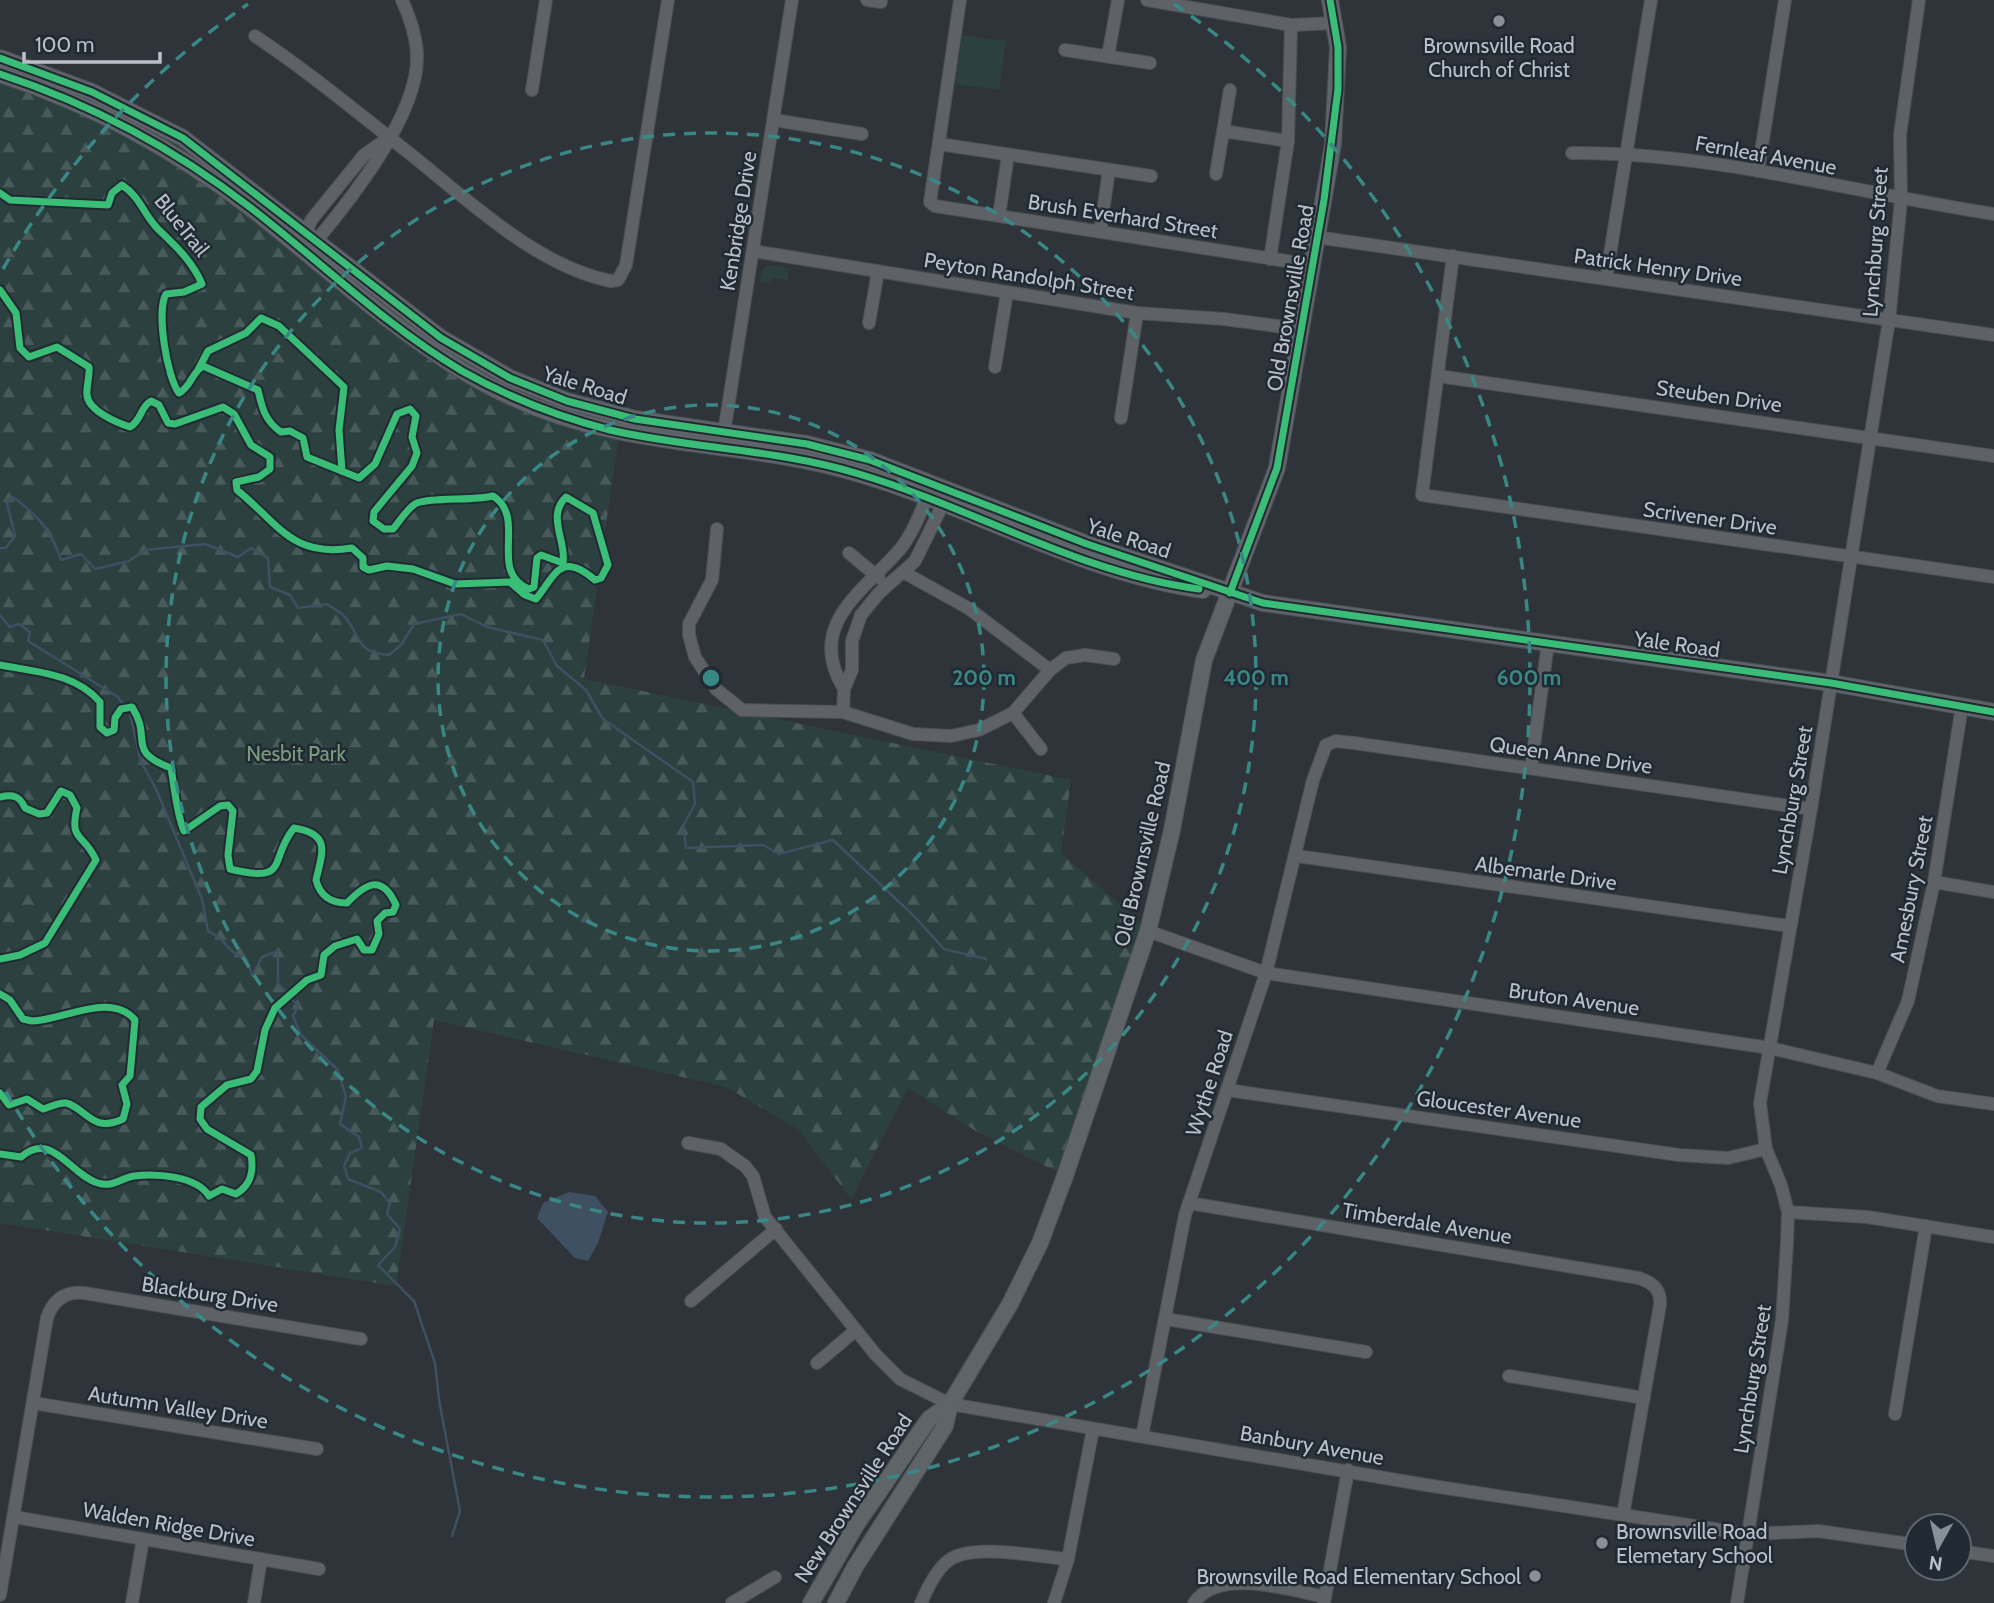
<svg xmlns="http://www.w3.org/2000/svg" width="1994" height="1603" viewBox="0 0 1994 1603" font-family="Cabin,sans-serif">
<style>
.grass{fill:#2d4040}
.forest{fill:url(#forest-firs)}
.water{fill:#3e5061}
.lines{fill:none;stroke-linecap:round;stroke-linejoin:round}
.stream{stroke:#3e5061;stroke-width:2.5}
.minor-casing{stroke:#4c5054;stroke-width:14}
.major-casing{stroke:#4b5056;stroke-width:18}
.minor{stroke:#5e6267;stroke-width:12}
.major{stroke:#5f6469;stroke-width:16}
.cycleway-casing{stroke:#212a33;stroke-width:11}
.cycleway{stroke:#3abd76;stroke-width:7}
.ring{fill:none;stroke:#3a8885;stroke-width:3.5;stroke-dasharray:12 9}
.poi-dot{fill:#888f97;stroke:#212a33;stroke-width:2.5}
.labels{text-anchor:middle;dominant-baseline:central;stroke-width:5;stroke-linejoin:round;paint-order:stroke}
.poi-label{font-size:21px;fill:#b9c0c9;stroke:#212a33}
.street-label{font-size:21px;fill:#b9c0c9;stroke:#212a33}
.park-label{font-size:21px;fill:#7a9c7f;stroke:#212a33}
.centre{fill:#3a8885;stroke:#212a33;stroke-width:3.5}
.ring-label{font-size:21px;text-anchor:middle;font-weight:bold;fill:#3a8885;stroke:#212a33;stroke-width:5;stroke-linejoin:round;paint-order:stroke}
</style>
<defs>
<pattern id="forest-firs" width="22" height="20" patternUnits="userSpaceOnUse" patternTransform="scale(1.75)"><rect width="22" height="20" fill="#2d4040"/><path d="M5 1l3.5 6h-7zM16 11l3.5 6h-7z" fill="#495a5a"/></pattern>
</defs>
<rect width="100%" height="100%" fill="#2e3439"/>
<g class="grass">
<path d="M962,35l44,6 -7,49 -44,-6z"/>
<path d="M769,265l20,3 -2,12 -14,-2 -5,5 -9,-1 3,-12z"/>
</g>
<path class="forest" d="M0,54l123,49 315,231 60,35 124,44 -38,266 487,101 -10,73 87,76 -83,247 -91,-46 -66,-42 -57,111 -53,-70 -72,-42 -292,-67 -38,266 -396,-63z"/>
<path class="water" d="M569,1192l26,4 13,16 -10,31 -10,18 -13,-3 -38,-40 6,-15z"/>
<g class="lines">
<g class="stream">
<path d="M0,548h6l9,-12 -8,-33 6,-6c24,18 39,34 48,63l20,-6 14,15 34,-8 16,-11 60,-6 33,13 13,-9 17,10 2,29 20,8 8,13 29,-4c5,4 14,8 18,13 17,21 10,35 44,38l12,-10 13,-21 47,-10 26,13 56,13 14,26 29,24 17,29 90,63 2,22 -12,22 3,22 77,-3 16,9 54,-14 80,75 31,34 42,10"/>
<path d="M0,615l10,12 9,-3 11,8 -2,9 90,56 12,17 11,48 15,27 46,110 6,32c20,9 17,20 39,29l5,16 10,-19 16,-6v32l20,23 -5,10 8,19 37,35 8,27 -6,27 19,13 3,11 -12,5 -6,13 4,13 33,13 9,11 -3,11 13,15 -5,18 -17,18 36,36 21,62 4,37 21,111 -8,25"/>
</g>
<g class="minor-casing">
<g id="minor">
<path d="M867,0l14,2"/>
<path d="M960,0l-30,202 5,4 377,59"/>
<path d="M1147,0l144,25 44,-2"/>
<path d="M255,36c54,36 103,77 154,117 57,45 128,114 202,128l7,-1 8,-15 42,-265"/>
<path d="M1065,50l85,13"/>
<path d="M1108,56l10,-56"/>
<path d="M532,90l14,-90"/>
<path d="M774,120l88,14"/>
<path d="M1223,131l65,10"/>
<path d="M939,144l212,32"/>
<path d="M1572,153c142,-1 282,40 422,61"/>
<path d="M1758,171l27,-171"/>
<path d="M1216,174l14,-84"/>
<path d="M999,216l9,-61"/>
<path d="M1100,232l9,-62"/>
<path d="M1316,237l678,98"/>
<path d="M302,238l10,-19 52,-64 23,-16"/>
<path d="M312,246c37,-44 106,-130 105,-189 0,-20 -7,-39 -15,-57"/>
<path d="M753,251l384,62 87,6 75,10"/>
<path d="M1453,256l-31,239 572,82"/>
<path d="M1270,259l18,-118 3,-116"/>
<path d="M1606,279l45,-279"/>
<path d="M869,323l9,-52"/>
<path d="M995,367l12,-75"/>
<path d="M1438,376l556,80"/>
<path d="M1121,418l16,-105"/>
<path d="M723,439l69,-439"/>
<path d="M717,529l-5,51 -23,44v11l6,22 21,32 26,21 101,2 70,22 38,2 28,-6 34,-17 37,-43 16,-12 19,-3 29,4"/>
<path d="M849,553l30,25"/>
<path d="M903,572l65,36 82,62"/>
<path d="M844,689c-40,-65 22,-99 57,-141 13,-17 21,-39 29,-58"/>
<path d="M843,712l1,-23 8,-19v-29l9,-26 18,-22 36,-32 32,-65"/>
<path d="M1013,713l28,36"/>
<path d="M1531,768l17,-125"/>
<path d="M1297,856l492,70"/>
<path d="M1934,882l60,10"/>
<path d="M1148,931l118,42 504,75 107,25 60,23 57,8"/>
<path d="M1877,1073l31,-72 26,-119 28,-176"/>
<path d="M1227,1090l452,65 49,3 38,-9"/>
<path d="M688,1143l33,6 24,17 8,10 12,41 111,138 24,24 50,25 476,81 322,49 70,-3 99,14"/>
<path d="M1189,1203l450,75c14,5 22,11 21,27l-37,210"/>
<path d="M1788,1212l79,5 127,20"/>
<path d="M691,1301l85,-72"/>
<path d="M1166,1319l200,33"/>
<path d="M817,1363l39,-33"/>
<path d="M1509,1376l135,22"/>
<path d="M33,1403l284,46"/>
<path d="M1895,1414l31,-188"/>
<path d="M1142,1436l43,-221 81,-242 47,-193 13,-35 10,-4 18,2 457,66"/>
<path d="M14,1517l305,52"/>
<path d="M1959,1551l35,5"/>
<path d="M0,1595l47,-277c6,-18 18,-27 37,-25l277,46"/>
<path d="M132,1603l11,-64"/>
<path d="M254,1603l7,-44"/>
<path d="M732,1603l43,-26"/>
<path d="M921,1603c6,-14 15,-33 27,-42 23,-19 90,-4 120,-2"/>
<path d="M1054,1603l14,-44 25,-130"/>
<path d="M1194,1603c25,-36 96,-13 131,-6"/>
<path d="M1324,1603l24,-133"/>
<path d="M1737,1603l45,-283 5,-78 1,-30 -7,-27 -15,-36 -6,-46 51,-294 78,-489 12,-120 -1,-65 19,-135"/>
</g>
</g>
<g class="major-casing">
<g id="major">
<path d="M0,58l92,34 91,46 258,200 69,40 57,23 68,18 172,25 63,16 217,84 176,59 568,80 163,29"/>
<path d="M0,74c92,30 176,76 252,135 68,53 132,113 206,159 46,29 101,51 155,62 80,18 164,19 243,43 118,34 225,100 347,117"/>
<path d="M811,1603l45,-78 73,-106 21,-15"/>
<path d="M836,1603l19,-36 90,-141 5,-22 60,-100 30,-61 25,-67 83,-245 24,-101 32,-170 73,-192 56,-324 5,-97 -8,-47"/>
</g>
</g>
<use href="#minor" class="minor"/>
<use href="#major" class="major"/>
<g class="cycleway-casing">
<g id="cycleway">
<path d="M0,58l92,34 91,46 258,200 69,40 57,23 68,18 172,25 63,16 217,84 176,59 568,80 163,29"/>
<path d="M0,74c92,30 175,75 251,134 70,54 135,118 211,163 46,26 97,46 148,59 82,19 168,19 249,44 115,34 220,99 340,115"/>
<path d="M0,193l10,7 98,5 4,-12 10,-8c18,12 21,28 35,43 17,17 35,32 45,56l-18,8 -18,2c-10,17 1,84 13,99 12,-6 13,-21 24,-27l55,24c4,18 7,31 23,42l9,-1 13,7 4,19 52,21 16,-14 22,-50 13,-5 6,7 -4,21 5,16 -5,13 -38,46 -1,9 11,8h9c6,-7 14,-20 22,-25 12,-7 59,-3 78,-8 35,22 -6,76 36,93l5,-2 3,-29 4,-3 22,8c4,-21 -17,-47 3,-66l27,16 15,52 -7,13 -6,2c-35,-30 -40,-4 -59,19l-11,-4 -15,-13 -55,2 -42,-15 -26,-3 -18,4 -6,-3v-9l-11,-10c-60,10 -73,-24 -115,-58l-1,-8 23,-5 11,-8v-12l-19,-12 -17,-31 -11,-7 -48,17 -7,-1 -9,-18 -8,-4c-11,6 -9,19 -21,26 -12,-4 -42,-16 -43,-32 -1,-8 3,-19 2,-28l-32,-20 -28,10 -9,-9 -4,-35 -16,-23"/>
<path d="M199,368l9,-17 38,-18 15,-15 18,8 65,61 -5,43 3,41"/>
<path d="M1230,593l47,-125 47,-268 14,-111v-42l-8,-47"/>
<path d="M0,665c36,7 75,8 100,37v25l7,6 7,-3 1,-12 6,-9 11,-2c21,32 -7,44 39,61 3,17 6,48 13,63l36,-25 8,-1 5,6 -5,44 2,14c61,15 38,-9 64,-41 38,6 28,25 22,52 4,16 15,23 31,23 19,-20 35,-29 49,2l-3,7 -8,1 -8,8 2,13 -7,16h-8l-7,-11 -22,7 -11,9 -3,20 -14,5 -32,28 -10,22 -8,41 -6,8 -24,6 -26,22 -1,12 7,10 44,26c3,17 0,30 -15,39l-14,-5 -13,7c-12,-20 -53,-23 -75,-20 -13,2 -22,12 -36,7 -28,-8 -46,-53 -77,-26l-21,-3"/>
<path d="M0,797c13,-3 20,-1 25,11l14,6 8,-1 14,-22 9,4 7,13c-8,34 7,25 19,52l-51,83 -25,12 -20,4"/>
<path d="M0,994l10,6 13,19 9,2c32,-1 79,-30 103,-1l-5,56 -8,9 5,19 -4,15c-31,15 -38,-12 -57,-16 -8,-1 -15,4 -23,6l-16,-10 -18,6 -9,-12"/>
</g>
</g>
<use href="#cycleway" class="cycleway"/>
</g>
<g class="ring">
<circle cx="711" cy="678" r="273"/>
<circle cx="711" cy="678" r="545"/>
<path d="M3 269A818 818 0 0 1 248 4M1174 4A818 818 0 1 1 3 1087"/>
</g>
<g class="poi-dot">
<circle cx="1499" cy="21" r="7"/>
<circle cx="1602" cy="1543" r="7"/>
<circle cx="1535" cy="1576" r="7"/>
</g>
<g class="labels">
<g class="poi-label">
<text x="1499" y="45">Brownsville Road<tspan x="1499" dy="24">Church of Christ</tspan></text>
<text x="1616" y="1531" text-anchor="start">Brownsville Road<tspan x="1616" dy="24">Elemetary School</tspan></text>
<text x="1521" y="1576" text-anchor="end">Brownsville Road Elementary School</text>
</g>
<g class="street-label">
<text transform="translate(1766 155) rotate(10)">Fernleaf Avenue</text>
<text transform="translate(1123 216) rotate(9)">Brush Everhard Street</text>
<text transform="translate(738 221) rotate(-81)">Kenbridge Drive</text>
<text transform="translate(182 225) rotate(51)">BlueTrail</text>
<text transform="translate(1875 242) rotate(-86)">Lynchburg Street</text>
<text transform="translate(1658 267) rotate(8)">Patrick Henry Drive</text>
<text transform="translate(1029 276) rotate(9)">Peyton Randolph Street</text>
<text transform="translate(1290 298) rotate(-80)">Old Brownsville Road</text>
<text transform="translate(585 385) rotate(17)">Yale Road</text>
<text transform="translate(1719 396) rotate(8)">Steuben Drive</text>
<text transform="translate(1710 518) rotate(8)">Scrivener Drive</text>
<text transform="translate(1129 538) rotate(18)">Yale Road</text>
<text transform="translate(1677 644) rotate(8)">Yale Road</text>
<text transform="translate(1571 755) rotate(8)">Queen Anne Drive</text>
<text transform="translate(1792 800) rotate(-80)">Lynchburg Street</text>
<text transform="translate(1142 854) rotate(-77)">Old Brownsville Road</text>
<text transform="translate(1546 873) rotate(8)">Albemarle Drive</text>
<text transform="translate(1911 889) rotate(-79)">Amesbury Street</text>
<text transform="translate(1574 999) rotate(8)">Bruton Avenue</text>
<text transform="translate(1209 1083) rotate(-72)">Wythe Road</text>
<text transform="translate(1499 1109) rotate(8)">Gloucester Avenue</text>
<text transform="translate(1427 1223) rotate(9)">Timberdale Avenue</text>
<text transform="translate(210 1294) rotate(9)">Blackburg Drive</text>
<text transform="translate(1752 1379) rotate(-81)">Lynchburg Street</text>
<text transform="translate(178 1407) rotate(9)">Autumn Valley Drive</text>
<text transform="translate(1312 1445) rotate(10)">Banbury Avenue</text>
<text transform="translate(853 1498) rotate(-57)">New Brownsville Road</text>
<text transform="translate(169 1524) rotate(10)">Walden Ridge Drive</text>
</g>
<g class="park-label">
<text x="296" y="753">Nesbit Park</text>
</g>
</g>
<circle cx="711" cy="678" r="10" class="centre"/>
<g class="ring-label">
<text x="984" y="685">200 m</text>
<text x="1256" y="685">400 m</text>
<text x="1529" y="685">600 m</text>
</g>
<g transform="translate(1938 1547) rotate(188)"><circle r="33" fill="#212a33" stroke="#5e666f" stroke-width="2"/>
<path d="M0-5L12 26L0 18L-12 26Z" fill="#888f97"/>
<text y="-10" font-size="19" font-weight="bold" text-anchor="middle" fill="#b9c0c9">N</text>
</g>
<path d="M24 52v10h136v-10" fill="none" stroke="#b9c0c9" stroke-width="3.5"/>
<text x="35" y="52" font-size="21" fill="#b9c0c9" stroke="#212a33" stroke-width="5" paint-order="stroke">100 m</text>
</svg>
